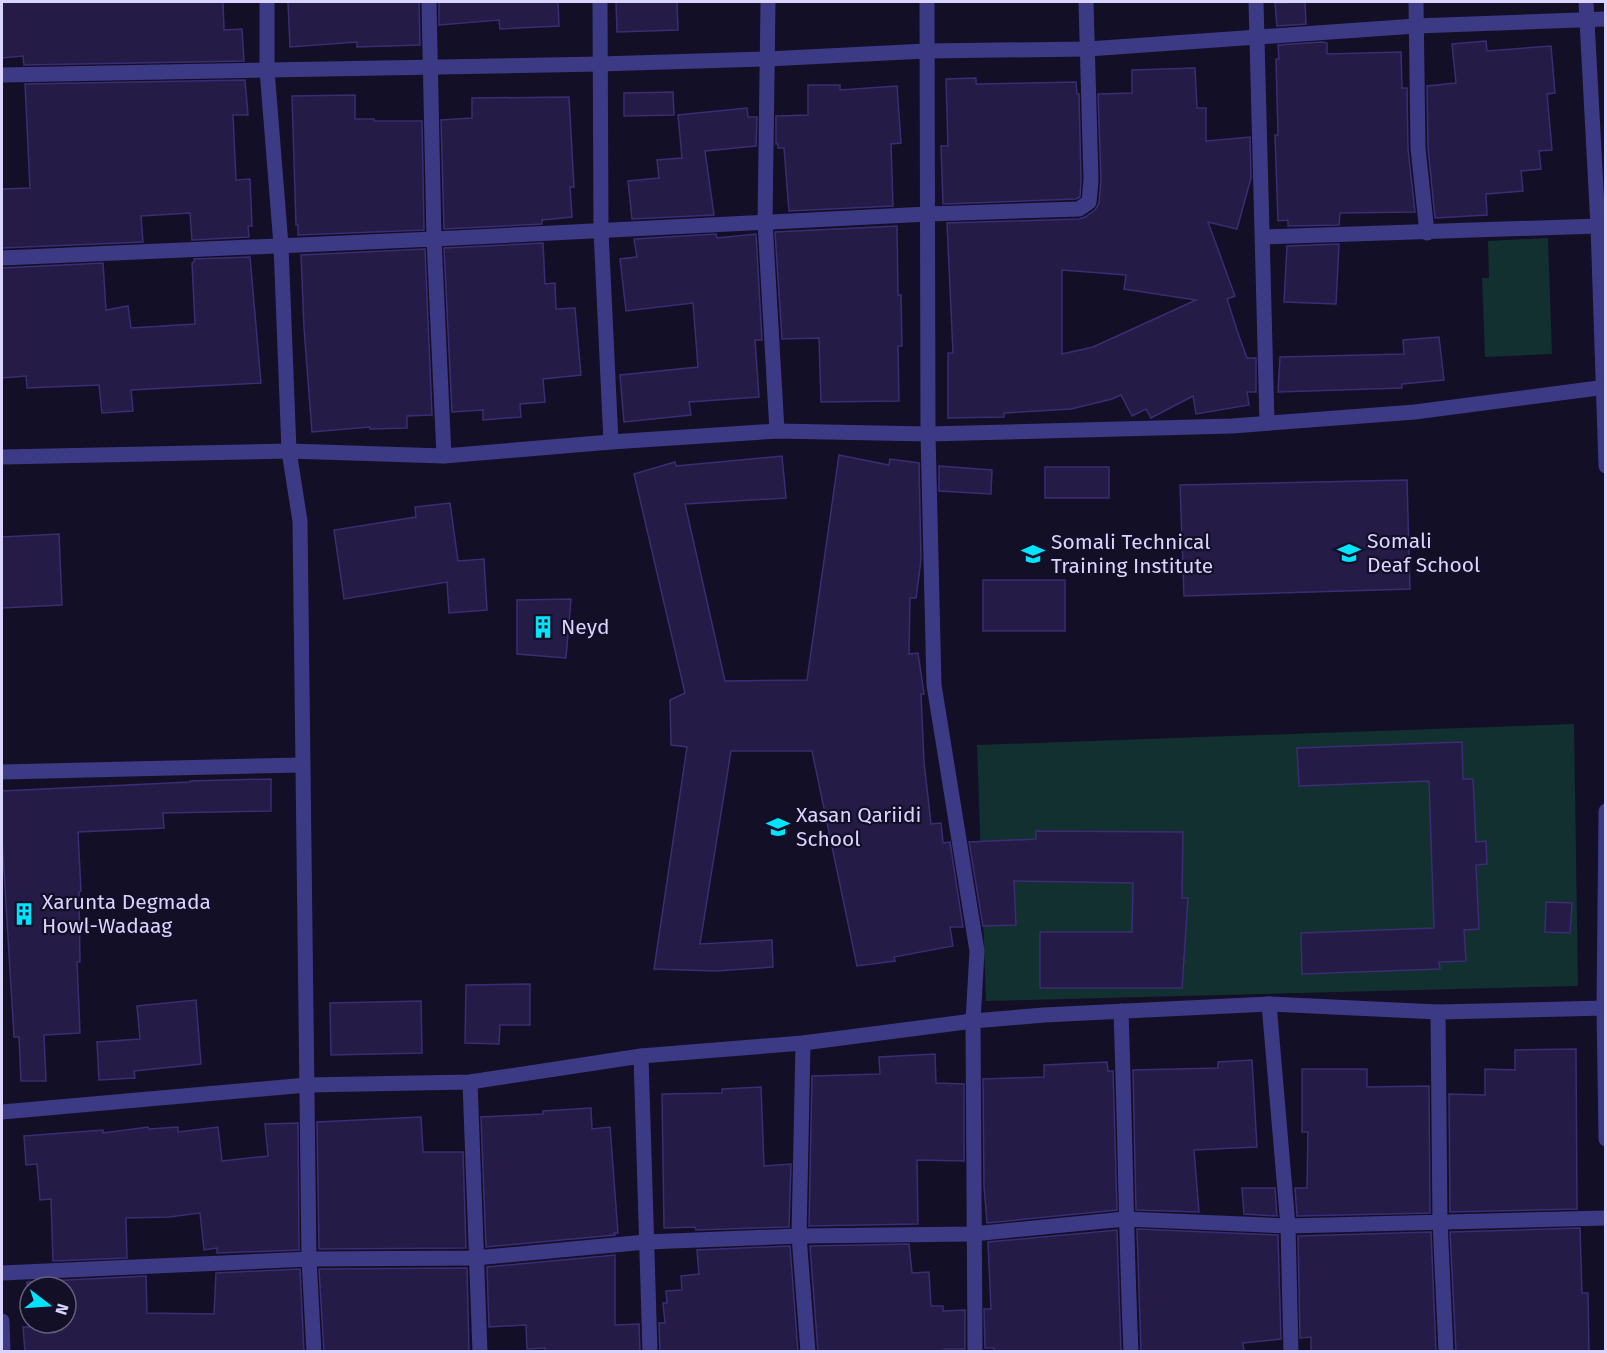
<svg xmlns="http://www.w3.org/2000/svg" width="1607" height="1353" viewBox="0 0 1607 1353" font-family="'Fira Sans',sans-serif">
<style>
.green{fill:#12302f;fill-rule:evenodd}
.building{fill:#241b47;stroke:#3b2d73;stroke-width:1.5;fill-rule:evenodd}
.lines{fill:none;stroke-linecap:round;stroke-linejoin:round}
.street{stroke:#3d3a85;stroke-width:15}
.labels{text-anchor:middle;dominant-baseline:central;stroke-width:4.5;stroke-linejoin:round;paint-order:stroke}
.poi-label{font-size:21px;fill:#d9d4ff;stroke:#130f26;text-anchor:start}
</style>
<rect width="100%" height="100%" fill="#130f26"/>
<g class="green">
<path d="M1548,238l4,116 -67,3 -3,-79h7l-1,-37z"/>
<path d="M1574,724l4,262 -592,15 -9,-256zM1461,742l2,37h10l3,63h10l1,22 -11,1 3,64 -15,1 2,31 -27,1 1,7 -138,5 -1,-41 133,-5 -5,-147 -130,5 -2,-38z"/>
</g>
<g class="building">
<path d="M2,2h221l1,28 18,-1 2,32 -220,4 -1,-9 -21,2z"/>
<path d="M288,2h131l1,43 -63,2v-5l-67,5z"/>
<path d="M439,2h119l1,24 -59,3 -1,-9 -60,5z"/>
<path d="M616,2h61l1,28 -61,2z"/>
<path d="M1305,2l1,22 -29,2 -2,-23z"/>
<path d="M1486,41l1,10 64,-5 4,47 -8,1 5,56 -13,1 2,18 -20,2 2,20 -37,3 1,21 -52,3 -7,-71 -1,-61 29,-3 -4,-39z"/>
<path d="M1322,42l5,1v11l74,-2 1,36h5l1,61 7,63 -75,1 -1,12 -51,1v-6l-10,1 -3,-86h3l-2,-76h3l-1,-14z"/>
<path d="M1195,68l2,40h9v33l44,-4 1,41 -14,51 -29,-7 27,74 -8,3 12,37 8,22h9v34h-9l2,13 -53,9 -3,-18 -42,22 -5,-9 -14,7 -11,-21 -9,4 -41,10 -67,4v4l-56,1v-65h5l-6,-130 132,-4 6,-2 10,-7 4,-7 2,-23 -3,-86 34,-1v-23zM1062,270l64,5 -2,14 72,11 -103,47 -31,7z"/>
<path d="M976,78v6l100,-2 1,12h2l2,86 -1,17 -4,2 -133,5 -2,-58h7l-2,-67z"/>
<path d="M245,80l3,35h-15l3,65 14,-1 2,47h-4l1,11 -57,3 -2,-27 -49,3 2,26 -141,6v-59l28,-1 -5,-104z"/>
<path d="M808,85h32v5l57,-4 4,57 -10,1 2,62 -104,5 -5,-63h-6v-4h-2v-28l32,-1z"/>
<path d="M673,92l1,23 -50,1v-23z"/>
<path d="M355,95v24h19v2h48l2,109 -126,5v-10h-2l-4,-129z"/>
<path d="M569,97l5,90h-4l2,30 -30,3v4l-98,5 -3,-109 31,-2v-20z"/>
<path d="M747,108l1,9h9l-1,29 -51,5 9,64 -82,4 -4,-38 31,-3 -2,-18 25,-2 -4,-43z"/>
<path d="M897,226l1,69h3l1,51h-4l1,55 -78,1 -2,-64 -37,1 -7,-107z"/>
<path d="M716,234l1,4 39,-4 6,106h-7l4,57 -70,5 2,13 -67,7 -4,-47 78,-8 -5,-64 -67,8 -6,-52 17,-2 -3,-18z"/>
<path d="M543,243l2,41 10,-1 1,26 19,-1 6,67 -38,4 2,23 -25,2 1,13 -38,3v-10l-31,2 -8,-164z"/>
<path d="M1339,244l-3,60 -52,-2 3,-56z"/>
<path d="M425,249l7,166 -25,1v12l-37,1v-2l-58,5 -8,-104 -3,-73z"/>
<path d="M250,257l11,126 -130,7 2,21 -31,2 -3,-28 -72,3 -1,-12 -24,2v-110l101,-5 3,47 22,-4 3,22 64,-4 -3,-61 2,-1v-3z"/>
<path d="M1439,337l5,43 -42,4v4l-124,4 2,-35 124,-3 -1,-14z"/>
<path d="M839,455l50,10 1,-6 29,4 2,97 -5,38h-6l-1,56 9,-1 6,41h-3l3,68 7,62 10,-1 2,20 7,-1 13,85h-13l3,19 -59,11 1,4 -38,5 -45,-215h-81l-31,193 72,-4 1,27 -57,4 -62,-2 33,-222 -16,-2 -1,-45 15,-7 -51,-219 41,-12 1,4 106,-10 4,42 -101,6 40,177 82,-1z"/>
<path d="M939,466l53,4 -1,24 -52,-3z"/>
<rect x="1045" y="467" width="64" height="31"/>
<path d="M1407,480l3,109 -226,7 -4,-111z"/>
<path d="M450,503l8,58 26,-2 3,51 -38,3 -2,-31 -103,17 -10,-69 82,-13 -1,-10z"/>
<path d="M59,534l3,71 -60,3v-71z"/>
<rect x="983" y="580" width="82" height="51"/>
<path d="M571,599l-5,59 -49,-4v-54z"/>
<path d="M1462,742l1,37h10l3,63 10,-1 1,23 -11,1 3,64 -15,1 2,31 -27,1 1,7 -138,5 -1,-41 133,-5 -5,-147 -130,5 -2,-38z"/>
<path d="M271,779v32l-108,2 1,15 -86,4 3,59 -2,1 1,70h-3l3,71 -36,2 2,46h-25l-2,-44h-5l-12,-200v-46l188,-9v-1z"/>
<path d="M1036,831l147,1 -1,66h6l-6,90h-142v-56h92l1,-49 -119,-2 2,44 -33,1 -14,-84 67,-3z"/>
<path d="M1546,902l26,1 -2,30 -25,-1z"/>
<path d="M530,984v41h-30l-1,19 -34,-1 1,-58z"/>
<path d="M196,1000l5,64 -67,7 1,7 -36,2 -2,-38 43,-3 -3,-33z"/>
<path d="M421,1001l1,52 -91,2 -1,-52z"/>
<path d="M1576,1049l1,160 -127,3 -1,-118 36,1v-26l30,1v-20z"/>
<path d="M935,1054l1,29 28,1v77l-47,-1 1,64 -109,2 3,-150 68,-2 -1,-17z"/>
<path d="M1252,1060l5,87 -63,3 5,62 -63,-2 -3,-140 85,-2v-6z"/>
<path d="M1107,1062l1,9h5l4,139 -130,13 -3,-37 -1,-107 61,-2v-12z"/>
<path d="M1302,1069h65v18l62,-1 1,127 -133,3 -2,-28h12l1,-56h-6z"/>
<path d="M761,1087l3,79 27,-2 -2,63 -93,3 -1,-3 -31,1 -2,-134 60,-1v-4z"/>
<path d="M591,1108l1,21 18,-2 8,106h-4l1,2 -129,12 -5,-130 62,-3v-3z"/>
<path d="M421,1117l2,35h40l3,96 -147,1 -2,-127z"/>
<path d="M298,1123l1,127 -82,3v-5l-13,2 -4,-37 -31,4 -43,1 1,40 -74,3 -2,-62 -11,1 -3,-36 -11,1 -2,-29 79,-6v3l45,-6 1,2 29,-2v5l40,-5 4,34 46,-5 -3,-32z"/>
<path d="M1242,1188h33l2,28 -33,-2z"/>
<path d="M1580,1228l2,65h6l1,59h-133l-6,-120z"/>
<path d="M1137,1229l141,6 3,104 -38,4 1,9h-103z"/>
<path d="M1117,1230l4,122h-127v-4h-9l-1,-39h7l-3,-67z"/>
<path d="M1431,1232l5,120h-125v-15l-11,1 -2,-102z"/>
<path d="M909,1244l3,29 17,-1 2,34h12v5l22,-1v39h-21v3h-126l-8,-106z"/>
<path d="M790,1246l8,106h-138l-1,-29h6l-2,-20h4l-1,-12 16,-1 -1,-14 18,-2 -2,-24z"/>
<path d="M615,1255v70l24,-1 1,28h-95v-4l-18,1 -1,-24 -37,2 -2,-60z"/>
<path d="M467,1268l2,84h-145l-5,-83z"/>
<path d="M300,1269l4,83h-279l-2,-25h6l-2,-45 119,-6 1,37 67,1 2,-41zM30,1287h36v36h-36z"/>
</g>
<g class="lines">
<g class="street">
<path d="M267,2v68l14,175 8,206 11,70 9,738 5,93"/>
<path d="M429,2l5,237 10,217"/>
<path d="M600,2l1,229 10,211"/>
<path d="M768,2l-3,220 12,209"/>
<path d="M927,2l1,432 6,251 43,266 -4,70 2,331"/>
<path d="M1256,2l11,421"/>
<path d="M1416,2l2,146 9,85"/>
<path d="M1586,2l12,224 8,240"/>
<path d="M2,75l598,-11 167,-5 159,-8 162,-2 328,-23 190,-7"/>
<path d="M1263,237l335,-11"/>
<path d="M2,258l432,-19 494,-25 151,-5 10,-7 2,-22 -5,-178"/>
<path d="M2,457l287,-6 155,5 167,-14 166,-11 151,3 304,-8 183,-14 191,-25"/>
<path d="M2,772l300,-7"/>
<path d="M1606,811l-2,197 2,131"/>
<path d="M1269,1004l19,222 3,126"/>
<path d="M1121,1011c4,113 5,227 10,341"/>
<path d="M1438,1012l2,209 6,131"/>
<path d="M803,1043l-4,193 9,116"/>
<path d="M641,1056l9,296"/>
<path d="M470,1082l10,270"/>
<path d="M2,1112l305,-27 163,-3 171,-26 162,-13 170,-22 71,-6 225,-11 169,8 168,-4"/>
<path d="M2,1273l307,-14 166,-1 171,-16 153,-6 174,-2 152,-15 163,7 318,-8"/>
<path d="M2,1321l1,31"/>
</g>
</g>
<defs>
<g id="school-bare" transform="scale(1.8)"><path d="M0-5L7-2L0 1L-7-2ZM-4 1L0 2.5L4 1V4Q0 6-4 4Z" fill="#00e5ff" stroke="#130f26" stroke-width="2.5" paint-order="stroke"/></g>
<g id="university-bare" transform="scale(1.8)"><path d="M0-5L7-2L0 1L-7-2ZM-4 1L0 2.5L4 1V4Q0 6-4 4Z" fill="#00e5ff" stroke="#130f26" stroke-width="2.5" paint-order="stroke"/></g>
<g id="building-bare" transform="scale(1.8)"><path d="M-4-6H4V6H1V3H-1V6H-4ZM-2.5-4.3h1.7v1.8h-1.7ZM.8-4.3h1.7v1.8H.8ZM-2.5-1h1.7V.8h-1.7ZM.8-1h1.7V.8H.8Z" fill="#00e5ff" stroke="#130f26" stroke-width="2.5" paint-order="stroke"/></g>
</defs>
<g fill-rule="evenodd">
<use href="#school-bare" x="1349" y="553"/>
<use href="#university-bare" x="1033" y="554"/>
<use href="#building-bare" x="543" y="627"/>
<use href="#school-bare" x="778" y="827"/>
<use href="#building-bare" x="24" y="914"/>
</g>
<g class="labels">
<g class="poi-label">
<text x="1367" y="541">Somali<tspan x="1367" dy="24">Deaf School</tspan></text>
<text x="1051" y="542">Somali Technical<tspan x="1051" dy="24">Training Institute</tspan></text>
<text x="561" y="627">Neyd</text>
<text x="796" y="815">Xasan Qariidi<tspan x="796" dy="24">School</tspan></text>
<text x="42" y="902">Xarunta Degmada<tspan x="42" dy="24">Howl-Wadaag</tspan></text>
</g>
</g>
<rect width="1607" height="1353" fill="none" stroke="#d9d4ff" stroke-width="6"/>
<g transform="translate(48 1305) rotate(107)"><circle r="28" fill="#130f26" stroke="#625e7d" stroke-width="1.5"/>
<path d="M0-4.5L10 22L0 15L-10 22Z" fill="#00e5ff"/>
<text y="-9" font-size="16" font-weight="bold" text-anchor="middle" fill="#d9d4ff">N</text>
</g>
</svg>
